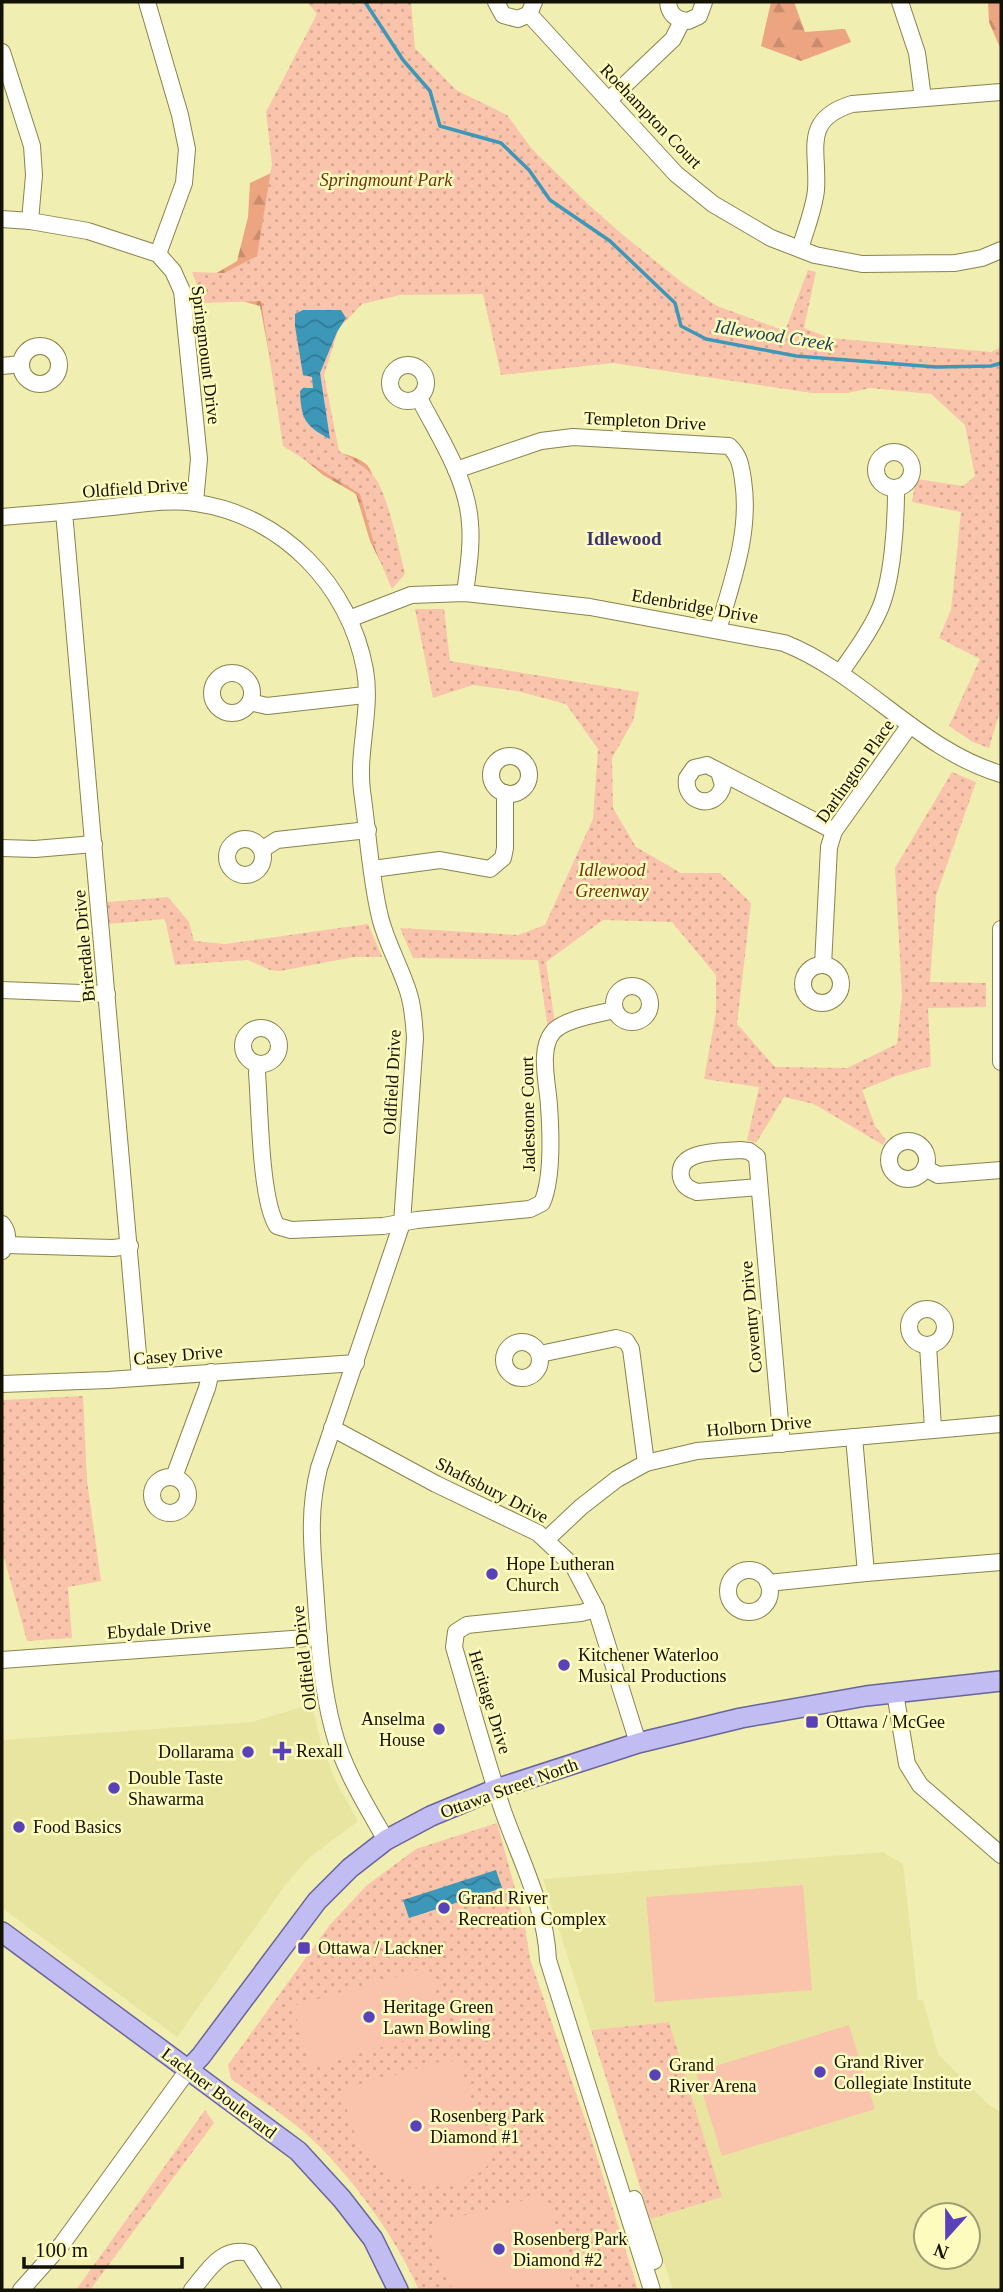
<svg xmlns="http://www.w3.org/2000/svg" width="1003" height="2292" viewBox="0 0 1003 2292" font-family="Georgia,serif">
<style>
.built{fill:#e8e5a0;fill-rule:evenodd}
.forest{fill:url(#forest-firs)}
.park{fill:url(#park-dots)}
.pitch{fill:#f9c4ab}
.water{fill:url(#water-waves)}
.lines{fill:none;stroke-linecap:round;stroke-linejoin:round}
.stream{stroke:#3c97b9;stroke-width:3.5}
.minor-casing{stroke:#87844b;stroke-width:18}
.major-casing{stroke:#696499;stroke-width:22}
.minor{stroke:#fff;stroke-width:16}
.major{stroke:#c1bdf3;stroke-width:19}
.poi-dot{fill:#5941b9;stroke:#fdfbbe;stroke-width:2.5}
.labels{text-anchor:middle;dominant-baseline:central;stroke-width:5;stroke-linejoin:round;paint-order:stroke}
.street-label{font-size:18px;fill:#131100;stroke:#fdfbbe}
.park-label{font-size:18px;font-style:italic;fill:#73330d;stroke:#fdfbbe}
.poi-label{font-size:18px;fill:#131100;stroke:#fdfbbe;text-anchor:start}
.water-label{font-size:19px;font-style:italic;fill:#1c4353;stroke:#fdfbbe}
.neighbourhood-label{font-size:19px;font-weight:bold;fill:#3d3572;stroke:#fdfbbe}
</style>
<defs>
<pattern id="forest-firs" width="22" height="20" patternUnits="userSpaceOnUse" patternTransform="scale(1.75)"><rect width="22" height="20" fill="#eda481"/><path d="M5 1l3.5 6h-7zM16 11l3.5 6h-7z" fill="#ca8c6e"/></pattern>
<pattern id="park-dots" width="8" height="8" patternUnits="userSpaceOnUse" patternTransform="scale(1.75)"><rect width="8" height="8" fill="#f9c4ab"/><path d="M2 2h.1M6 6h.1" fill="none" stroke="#d5a791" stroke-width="1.8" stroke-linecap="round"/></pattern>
<pattern id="water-waves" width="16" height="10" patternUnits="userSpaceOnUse" patternTransform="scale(1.75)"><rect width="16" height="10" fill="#3c97b9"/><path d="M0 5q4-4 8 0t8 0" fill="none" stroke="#317a94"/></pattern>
</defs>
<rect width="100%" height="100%" fill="#f0eeb1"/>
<g class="built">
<path d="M312,1704l9,39 15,39 22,39 -49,37 -23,26 -109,153 -175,-129v-168l250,-18z"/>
<path d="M883,1852l20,12 15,136h5l15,54 51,51 12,7v178h-328l-23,-71 71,-22 -52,-175 -78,8 -48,-151zM926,2215h42v42h-42z"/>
</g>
<g class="forest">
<path d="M771,2h23l11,30 40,-3 6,13 -50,19 -40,-15z"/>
<path d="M988,2h13v48l-12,-28z"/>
<path d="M284,167l37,280c14,5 36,8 46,18 13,13 17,87 19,108l-16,-32 -14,-47 -33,-19 -37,-31 -26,-138 -25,-7 -25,-22 27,-16 11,-44 2,-34z"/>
</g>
<g class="park">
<path d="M307,2h104l4,46 41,42 51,25 25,34 57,56 34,30 61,49 33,22 68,25 23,-61 8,2 -12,56 25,10 162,14 10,-5v360l-12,41 -16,-6 -24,-16 31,-67 -41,-21 12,-28 10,-98 -49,-10 4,-23 47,7 12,-10 -10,-51 -34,-31 -61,-6 -22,5h-36l-199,-30 -112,12 -18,-81 -83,1 -38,9 -23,24 -15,47 15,76c13,8 27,16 36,27 12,14 25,75 30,96l-13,15 -16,-38 -16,-57 -77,-48 -22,-145 -61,2 -2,-16 -6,-15 32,1 33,-17 15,-92 -6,-52 51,-98z"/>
<path d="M415,609h29l6,52 189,31 -6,29 -21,37 1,50 23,39 45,26h39l31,30 -14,121 38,43 72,1 50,-24 5,-49 -7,-127 57,-96 24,10 -40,114 -6,86 56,1v24l-58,1 3,58 -35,10 -34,14 13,36 11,14 -3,5 -69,-41 -30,-7 -28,46 -9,-3 12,-53 -55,-8 12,-66v-38l-44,-53 -69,-2 -57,42 9,62 -7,6 -10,-70 -125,-2 -13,-30 118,7 27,-10 48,-106 5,-70 -32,-45 -49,-13 -44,-6 -40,13z"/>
<path d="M168,897l21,25 5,19 31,3 143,-20 14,33h-28l-74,14 -10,-1 -22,-10 -73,5 -10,-46 -56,5 -2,-22z"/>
<path d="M83,1396l4,85 14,100 -33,6 4,51 -45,3 -25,-91v-150z"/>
<path d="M497,1823l27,98 6,38 58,169 50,162h-219c-24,-55 -78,-130 -126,-167 -20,-16 -41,-29 -62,-44l-3,-14 101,-139 37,-40 50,-37z"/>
<path d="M669,2022l53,175 -72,22 -59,-189z"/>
<path d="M205,2110l9,13 -124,167h-14z"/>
</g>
<g class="pitch">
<path d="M803,1885l9,105 -157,12 -9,-105z"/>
<path d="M428,1967l17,62 -134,38 -18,-61z"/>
<path d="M849,2025l26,84 -153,47 -26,-84z"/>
<path d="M449,2059l10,6 33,96c-6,6 -13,13 -21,17 -27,14 -81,4 -100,-19 -17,-20 -25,-44 -27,-69z"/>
<path d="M534,2198l14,7 26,85h-119l-6,-6 -17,-47 5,-15z"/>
</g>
<g class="water">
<path d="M303,310h38l5,8 -9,14 -17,41 10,66c-25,-13 -29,-20 -30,-48l3,-3h10l-1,-11 -9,-2 -8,-49v-12z"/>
<path d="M496,1870l6,18 -93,30 -6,-18z"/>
</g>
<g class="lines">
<path class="stream" d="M365,2l38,58 27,31 10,35 61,17 28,27 21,30 60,41 65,62 6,23 25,13 90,17 140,11 55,-1 10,-3"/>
<g class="minor-casing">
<g id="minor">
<path d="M147,2l33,113 7,34 -3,34 -26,71"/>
<path d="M496,2l7,13 15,4 11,-5 5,-12"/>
<path d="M668,2c1,12 8,18 20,19l11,-5 5,-14"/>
<path d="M900,2l17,51 6,45"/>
<path d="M529,14l147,160 37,30 58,34 44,17 47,9 93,-1 27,-5 19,-8"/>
<path d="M2,52l30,94 2,29 -4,46"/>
<path d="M609,100l64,-61 9,-18"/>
<path d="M2,219l28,2 58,10 70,23 15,17 9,20 17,168 -4,43"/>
<path d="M800,249c5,-18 14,-39 16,-59 3,-40 -15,-70 36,-86l149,-12"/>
<circle cx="40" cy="365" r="19"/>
<circle cx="408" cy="383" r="18"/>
<path d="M2,366l19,-2"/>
<path d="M419,398c20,39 48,80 51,125 2,23 -2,47 -5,70"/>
<circle cx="894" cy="470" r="18"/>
<path d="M456,470l85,-29 32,-4 156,9c11,10 12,21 14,34 8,52 -11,101 -25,150"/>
<path d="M64,512l76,865"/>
<path d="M2,517c37,-3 73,-6 110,-10 28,-3 57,-8 84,-4 86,12 154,83 169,167 7,40 -8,81 -3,121 6,41 8,85 18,126 6,25 20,49 28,74 5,15 6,31 7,47l-13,185 -83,245c-12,48 -6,85 -3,133 3,43 6,87 17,128 10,40 33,76 53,111"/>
<path d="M349,619l62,-24 54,-2 125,14 194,36c79,31 135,107 217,131"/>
<path d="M840,673c14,-20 28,-38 38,-60 15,-31 18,-90 18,-124"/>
<circle cx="232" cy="693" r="20"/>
<path d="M250,702l17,4 98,-11"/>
<circle cx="510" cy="775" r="19"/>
<path d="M719,772l4,13c-6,26 -40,19 -36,-7l7,-10 13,-3 127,66"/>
<circle cx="245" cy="857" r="18"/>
<path d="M2,848l33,1 59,-5"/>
<path d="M263,849l14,-9 91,-10"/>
<path d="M373,869l67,-9 50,9 13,-11 2,-10v-55"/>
<path d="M1001,929v133"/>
<path d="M823,965l6,-118 5,-16 76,-106"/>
<circle cx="822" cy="984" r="19"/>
<circle cx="632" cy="1004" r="18"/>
<path d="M2,990l105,4"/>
<circle cx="261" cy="1046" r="18"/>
<path d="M258,1064l-1,9c3,36 3,126 20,153l14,4 92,-4 34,-6 113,-11 12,-6c11,-25 9,-69 7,-97 -1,-22 -11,-56 4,-74 11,-13 45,-18 61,-22"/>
<circle cx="908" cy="1160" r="19"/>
<path d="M925,1168l13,7 63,-5"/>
<path d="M759,1187l-62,5c-8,-3 -14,-6 -16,-15 -5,-28 41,-25 59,-27l9,1 8,6 25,287"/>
<path d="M2,1224c7,9 7,17 0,27"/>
<path d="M6,1245l107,3 17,-2"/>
<circle cx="927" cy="1327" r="18"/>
<circle cx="522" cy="1360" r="18"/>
<path d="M928,1345l5,84"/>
<path d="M540,1354l76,-16 10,3 5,8 15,114"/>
<path d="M2,1384l106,-4 248,-17"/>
<path d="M332,1428l104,56 102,49 36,34 22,42 42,134"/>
<path d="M854,1437l12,136 135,-11"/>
<circle cx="170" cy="1495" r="18"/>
<path d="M174,1477l33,-89 4,-16"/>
<path d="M547,1539l34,-32 36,-28 29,-16 51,-12 304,-27"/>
<circle cx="749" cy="1591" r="21"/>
<path d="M768,1583l98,-10"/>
<path d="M596,1609l-15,4 -114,12 -11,7 -2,15c16,55 31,110 49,164 17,48 43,97 45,149l104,330"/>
<path d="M2,1660l317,-23"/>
<path d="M895,1693l12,71 13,21 81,70"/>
<path d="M634,2199l20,62"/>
<path d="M21,2290l41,-46 126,-174"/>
<path d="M192,2290c16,-19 29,-44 57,-37l24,37"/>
</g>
</g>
<g class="major-casing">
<g id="major">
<path d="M2,1932l296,219 44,48 31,40 25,51"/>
<path d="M188,2070l13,-14 116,-155 33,-33 36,-28 45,-24 65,-27 142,-46 103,-25 125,-22 135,-15"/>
</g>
</g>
<use href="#minor" class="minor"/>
<use href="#major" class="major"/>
</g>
<g class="poi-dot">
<circle cx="492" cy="1574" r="7"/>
<circle cx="564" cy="1665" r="7"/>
<rect x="805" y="1715" width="14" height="14" rx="3.5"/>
<circle cx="439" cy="1729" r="7"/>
<path d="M278.5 1740.5h7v7h7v7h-7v7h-7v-7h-7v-7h7z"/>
<circle cx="248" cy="1752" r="7"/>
<circle cx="114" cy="1788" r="7"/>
<circle cx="19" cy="1827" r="7"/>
<circle cx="444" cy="1908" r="7"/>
<rect x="297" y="1941" width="14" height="14" rx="3.5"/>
<circle cx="369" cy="2017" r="7"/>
<circle cx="820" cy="2072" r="7"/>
<circle cx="655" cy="2075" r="7"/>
<circle cx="416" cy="2126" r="7"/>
<circle cx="499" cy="2249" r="7"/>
</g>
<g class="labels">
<g class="street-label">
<text transform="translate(651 116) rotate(46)">Roehampton Court</text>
<text transform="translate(206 355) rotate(83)">Springmount Drive</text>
<text transform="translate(645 421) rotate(3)">Templeton Drive</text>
<text transform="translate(135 488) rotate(-4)">Oldfield Drive</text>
<text transform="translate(695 606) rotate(10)">Edenbridge Drive</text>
<text transform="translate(855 771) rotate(-55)">Darlington Place</text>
<text transform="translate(84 946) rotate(-95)">Brierdale Drive</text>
<text transform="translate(392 1082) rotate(-87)">Oldfield Drive</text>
<text transform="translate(528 1114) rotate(-91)">Jadestone Court</text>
<text transform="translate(751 1317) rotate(-95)">Coventry Drive</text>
<text transform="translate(178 1355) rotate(-5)">Casey Drive</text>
<text transform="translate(759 1426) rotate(-5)">Holborn Drive</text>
<text transform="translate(492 1490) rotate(27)">Shaftsbury Drive</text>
<text transform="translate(159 1629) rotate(-4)">Ebydale Drive</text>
<text transform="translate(304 1658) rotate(-97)">Oldfield Drive</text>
<text transform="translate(490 1702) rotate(73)">Heritage Drive</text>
<text transform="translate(509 1788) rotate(-20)">Ottawa Street North</text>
<text transform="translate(219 2093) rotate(37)">Lackner Boulevard</text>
</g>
<g class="park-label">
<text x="386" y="180">Springmount Park</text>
<text x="612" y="870">Idlewood<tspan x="612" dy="21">Greenway</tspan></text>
</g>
<g class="poi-label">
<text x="506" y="1564">Hope Lutheran<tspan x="506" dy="21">Church</tspan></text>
<text x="578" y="1655">Kitchener Waterloo<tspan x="578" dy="21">Musical Productions</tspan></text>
<text x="425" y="1719" text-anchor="end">Anselma<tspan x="425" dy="21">House</tspan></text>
<text x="826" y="1722">Ottawa / McGee</text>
<text x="296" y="1751">Rexall</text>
<text x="234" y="1752" text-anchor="end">Dollarama</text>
<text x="128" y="1778">Double Taste<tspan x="128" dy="21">Shawarma</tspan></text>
<text x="33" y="1827">Food Basics</text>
<text x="458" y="1898">Grand River<tspan x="458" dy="21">Recreation Complex</tspan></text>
<text x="318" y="1948">Ottawa / Lackner</text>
<text x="383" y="2007">Heritage Green<tspan x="383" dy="21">Lawn Bowling</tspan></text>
<text x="834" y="2062">Grand River<tspan x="834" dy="21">Collegiate Institute</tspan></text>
<text x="669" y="2065">Grand<tspan x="669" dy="21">River Arena</tspan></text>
<text x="430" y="2116">Rosenberg Park<tspan x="430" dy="21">Diamond #1</tspan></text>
<text x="513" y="2239">Rosenberg Park<tspan x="513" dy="21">Diamond #2</tspan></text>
</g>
<g class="water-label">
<text transform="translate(774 335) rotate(9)">Idlewood Creek</text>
</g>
<g class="neighbourhood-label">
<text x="624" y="538">Idlewood</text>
</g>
</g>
<rect width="1003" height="2292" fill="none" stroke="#131100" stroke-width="7"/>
<g transform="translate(947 2236) rotate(201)"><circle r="33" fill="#fdfbbe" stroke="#9f9d72" stroke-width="2"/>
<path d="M0-5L12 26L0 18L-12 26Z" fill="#5941b9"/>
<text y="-10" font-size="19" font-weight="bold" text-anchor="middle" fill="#131100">N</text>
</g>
<path d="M24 2257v10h158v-10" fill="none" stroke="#131100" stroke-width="3.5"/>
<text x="35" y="2257" font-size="21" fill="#131100" stroke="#fdfbbe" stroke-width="5" paint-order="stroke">100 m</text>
</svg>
